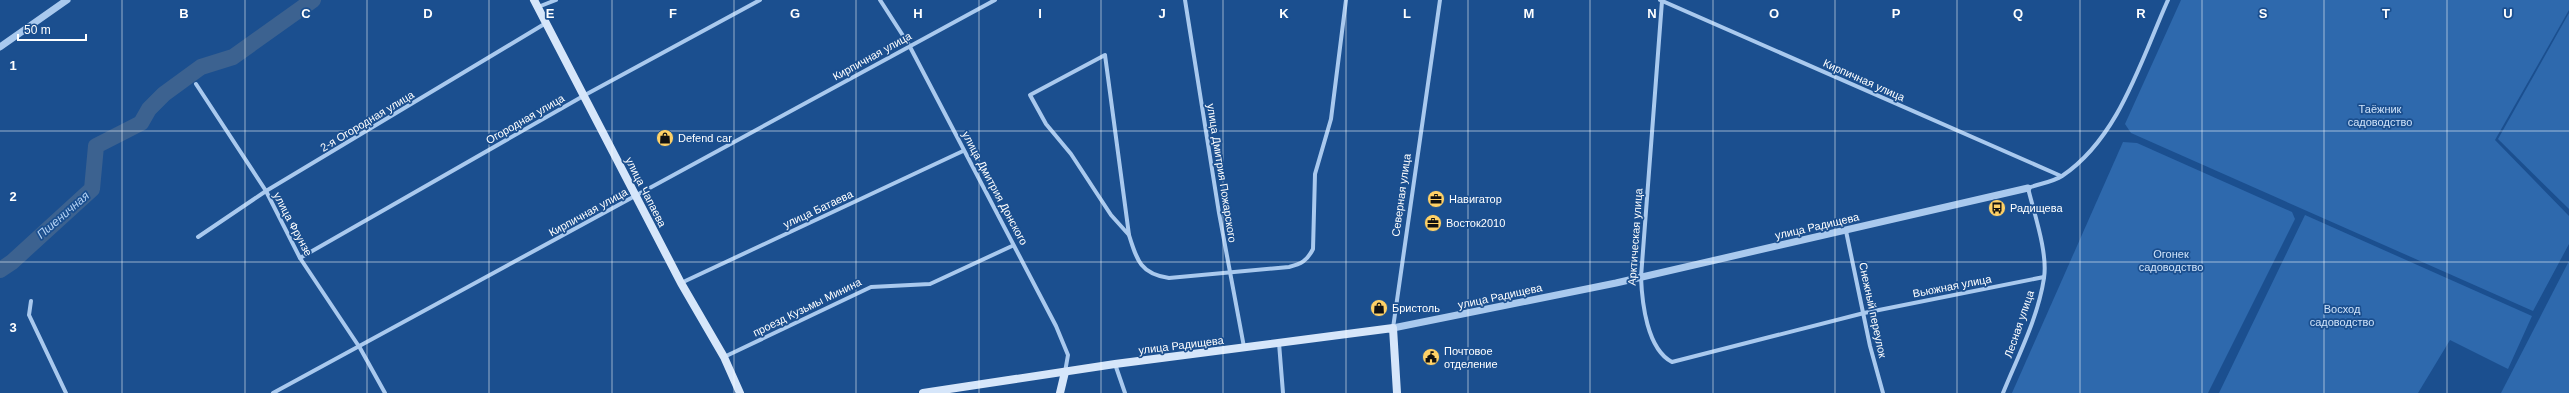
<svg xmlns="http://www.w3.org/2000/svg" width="2569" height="393" viewBox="0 0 2569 393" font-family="Helvetica,sans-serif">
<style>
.green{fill:#2e69ad}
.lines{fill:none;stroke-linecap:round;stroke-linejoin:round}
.river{stroke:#3c6290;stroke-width:16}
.minor{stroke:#a9c9ee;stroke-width:4}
.tertiary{stroke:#a9c9ee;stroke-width:7}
.secondary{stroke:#d6e6fa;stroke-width:8}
.grid{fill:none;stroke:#fff;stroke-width:1;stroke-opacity:0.55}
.labels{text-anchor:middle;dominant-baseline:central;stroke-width:3.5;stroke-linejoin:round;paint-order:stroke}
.street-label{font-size:11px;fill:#fff;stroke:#1b4f8f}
.park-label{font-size:11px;fill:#cfe3fa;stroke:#1b4f8f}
.poi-label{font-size:11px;fill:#fff;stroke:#1b4f8f;text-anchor:start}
.water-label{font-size:12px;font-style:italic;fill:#b5d3f5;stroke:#1b4f8f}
.grid-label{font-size:13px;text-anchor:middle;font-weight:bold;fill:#fff;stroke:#1b4f8f;stroke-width:3.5;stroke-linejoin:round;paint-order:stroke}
</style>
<rect width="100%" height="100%" fill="#1b4f8f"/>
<g class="green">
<path d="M2181,0h388v10l-74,130 74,76v28l-36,67 -402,-178 -6,-9z"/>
<path d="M2569,13v196l-71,-70z"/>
<path d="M2123,142l14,1 155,69 3,7 -87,174h-196z"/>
<path d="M2305,215l227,101 -24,53 -58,-29 -32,53h-199z"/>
<path d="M2569,261v132h-68z"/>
</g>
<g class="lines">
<path class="river" d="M0,270l12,-8 80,-73 4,-43 45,-23 8,-14 15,-15 37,-27 32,-10 80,-57"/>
<g class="minor">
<path d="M880,0l29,45 147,281 12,29 -3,17"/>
<path d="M1185,0l34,213 25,134"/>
<path d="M1660,0l401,176"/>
<path d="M1662,1l-21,276c1,26 6,72 31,85l192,-49 180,-36"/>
<path d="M538,7l18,-7"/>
<path d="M1105,55l24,180 -18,-20 -40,-61 -25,-30 -16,-29z"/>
<path d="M196,84l70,107 34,67 60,90 25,45"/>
<path d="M1846,231l24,115 13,47"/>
<path d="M1129,235c8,26 12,39 40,43l120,-11c12,-3 18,-6 24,-18l2,-75 16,-55 15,-119"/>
<path d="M198,237l68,-46 280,-168"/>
<path d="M300,258l285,-163 175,-95"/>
<path d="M681,283l282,-132"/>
<path d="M31,301l-2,14 37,78"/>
<path d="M1393,328l47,-328"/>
<path d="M1279,343l4,50"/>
<path d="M724,357l147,-70 59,-3 82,-38"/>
<path d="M1115,364l10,29"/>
<path d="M273,393l722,-393"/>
<path d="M2003,393c15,-37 35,-75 41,-115 4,-25 -10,-65 -16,-90 10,-4 25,-6 34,-12 57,-38 79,-116 106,-176"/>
</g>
<g class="tertiary">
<path d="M0,47l67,-47"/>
<path d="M1393,328l223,-45 412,-95"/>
</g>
<g class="secondary">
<path d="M534,0l147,283 43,74 16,36"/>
<path d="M923,393l192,-29 278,-36 4,65"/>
<path d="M1060,393l5,-21"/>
</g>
</g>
<path class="grid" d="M122,0v393M245,0v393M367,0v393M489,0v393M612,0v393M734,0v393M856,0v393M979,0v393M1101,0v393M1223,0v393M1346,0v393M1468,0v393M1590,0v393M1713,0v393M1835,0v393M1957,0v393M2080,0v393M2202,0v393M2324,0v393M2447,0v393M0,131h2569M0,262h2569"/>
<defs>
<g id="shop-disc" transform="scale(0.9)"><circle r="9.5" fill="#ffd166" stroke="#1b4f8f"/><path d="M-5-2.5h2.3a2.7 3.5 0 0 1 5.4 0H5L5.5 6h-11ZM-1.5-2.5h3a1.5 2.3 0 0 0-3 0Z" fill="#111"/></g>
<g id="office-disc" transform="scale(0.9)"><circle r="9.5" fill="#ffd166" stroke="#1b4f8f"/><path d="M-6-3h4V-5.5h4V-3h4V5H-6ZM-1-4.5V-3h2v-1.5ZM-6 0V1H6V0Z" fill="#111"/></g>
<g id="bus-disc" transform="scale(0.9)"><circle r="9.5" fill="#ffd166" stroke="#1b4f8f"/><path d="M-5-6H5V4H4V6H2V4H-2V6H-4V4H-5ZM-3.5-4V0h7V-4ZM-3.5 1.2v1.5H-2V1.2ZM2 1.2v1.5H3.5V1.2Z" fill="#111"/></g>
<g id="civic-disc" transform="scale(0.9)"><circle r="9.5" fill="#ffd166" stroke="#1b4f8f"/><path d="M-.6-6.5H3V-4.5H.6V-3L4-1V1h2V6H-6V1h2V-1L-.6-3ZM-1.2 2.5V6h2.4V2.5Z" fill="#111"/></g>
</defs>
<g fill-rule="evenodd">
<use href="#shop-disc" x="665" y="138"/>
<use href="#office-disc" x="1436" y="199"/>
<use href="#bus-disc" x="1997" y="208"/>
<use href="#office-disc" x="1433" y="223"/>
<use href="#shop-disc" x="1379" y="308"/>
<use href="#civic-disc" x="1431" y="357"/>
</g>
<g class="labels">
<g class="street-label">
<text transform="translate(872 56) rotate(-29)">Кирпичная улица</text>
<text transform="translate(1864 80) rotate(24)">Кирпичная улица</text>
<text transform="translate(525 119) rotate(-30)">Огородная улица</text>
<text transform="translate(367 121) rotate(-31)">2-я Огородная улица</text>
<text transform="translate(1222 173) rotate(81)">улица Дмитрия Пожарского</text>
<text transform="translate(995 188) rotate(62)">улица Дмитрия Донского</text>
<text transform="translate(646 192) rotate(63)">улица Чапаева</text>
<text transform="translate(1401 195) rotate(-82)">Северная улица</text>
<text transform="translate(818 209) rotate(-25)">улица Батаева</text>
<text transform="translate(588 212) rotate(-29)">Кирпичная улица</text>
<text transform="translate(293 224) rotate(62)">улица Фрунзе</text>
<text transform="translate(1817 226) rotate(-13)">улица Радищева</text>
<text transform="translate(1635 237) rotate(-86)">Арктическая улица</text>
<text transform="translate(1952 286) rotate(-11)">Вьюжная улица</text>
<text transform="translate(1500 296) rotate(-12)">улица Радищева</text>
<text transform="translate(807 307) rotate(-26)">проезд Кузьмы Минина</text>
<text transform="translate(1873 310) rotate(78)">Снежный переулок</text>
<text transform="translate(2019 324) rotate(-71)">Лесная улица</text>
<text transform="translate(1181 345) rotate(-7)">улица Радищева</text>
</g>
<g class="park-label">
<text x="2380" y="109">Таёжник<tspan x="2380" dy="13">садоводство</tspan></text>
<text x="2171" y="254">Огонек<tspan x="2171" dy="13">садоводство</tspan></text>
<text x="2342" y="309">Восход<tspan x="2342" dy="13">садоводство</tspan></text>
</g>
<g class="poi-label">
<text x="678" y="138">Defend car</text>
<text x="1449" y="199">Навигатор</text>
<text x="2010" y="208">Радищева</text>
<text x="1446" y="223">Восток2010</text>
<text x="1392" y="308">Бристоль</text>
<text x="1444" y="351">Почтовое<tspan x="1444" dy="13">отделение</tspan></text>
</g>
<g class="water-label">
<text transform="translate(63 215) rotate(-41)">Пшеничная</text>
</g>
</g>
<g class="grid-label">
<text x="184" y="18">B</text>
<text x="306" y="18">C</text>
<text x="428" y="18">D</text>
<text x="550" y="18">E</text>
<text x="673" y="18">F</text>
<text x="795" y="18">G</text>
<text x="918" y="18">H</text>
<text x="1040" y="18">I</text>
<text x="1162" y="18">J</text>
<text x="1284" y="18">K</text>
<text x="1407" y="18">L</text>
<text x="1529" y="18">M</text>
<text x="1652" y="18">N</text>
<text x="1774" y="18">O</text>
<text x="1896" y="18">P</text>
<text x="2018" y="18">Q</text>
<text x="2141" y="18">R</text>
<text x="2263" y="18">S</text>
<text x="2386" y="18">T</text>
<text x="2508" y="18">U</text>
<text x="13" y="70">1</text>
<text x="13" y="201">2</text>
<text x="13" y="332">3</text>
</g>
<path d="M18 34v6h68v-6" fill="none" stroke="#ffffff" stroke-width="2"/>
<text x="24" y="34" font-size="12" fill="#ffffff" stroke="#1b4f8f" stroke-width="3" paint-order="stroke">50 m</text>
</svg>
